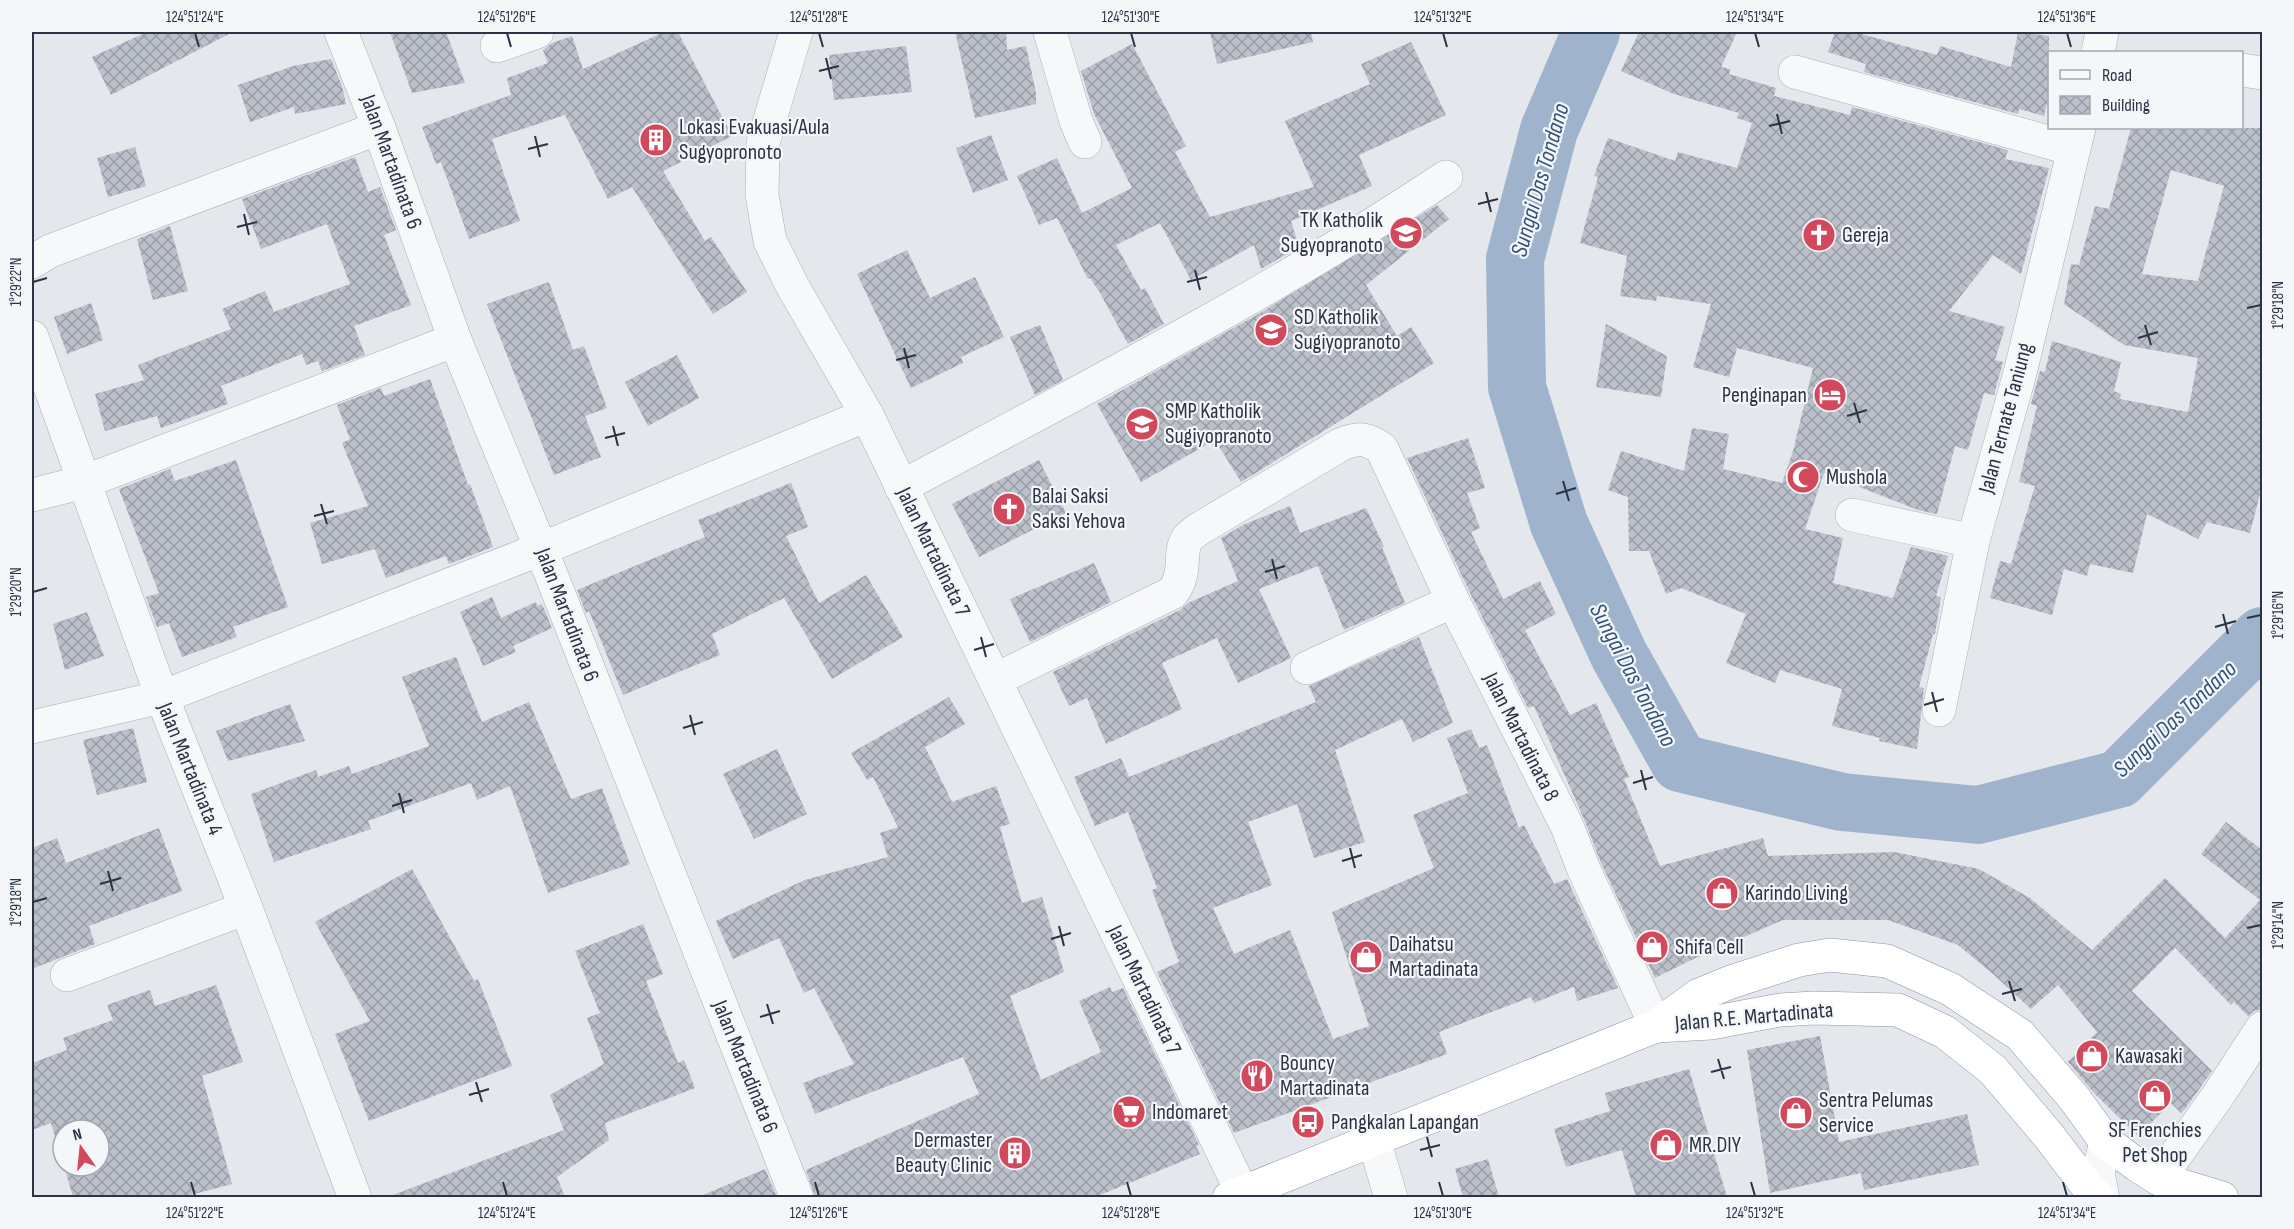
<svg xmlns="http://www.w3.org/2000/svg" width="2294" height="1229" viewBox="0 0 2294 1229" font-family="'Sofia Sans Condensed',sans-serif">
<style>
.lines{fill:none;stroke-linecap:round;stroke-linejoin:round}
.river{stroke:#9fb4cc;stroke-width:58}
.building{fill:url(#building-cross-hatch);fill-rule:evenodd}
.minor-casing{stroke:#a9aeb7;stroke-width:34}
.trunk-casing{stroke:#8b94a3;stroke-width:34}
.minor{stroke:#f7f8fa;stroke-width:33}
.trunk{stroke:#fff;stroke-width:33}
.ticks{fill:none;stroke:#2b3445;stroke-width:2}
.labels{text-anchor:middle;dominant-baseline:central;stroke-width:4.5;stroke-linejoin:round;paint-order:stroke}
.poi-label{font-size:22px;fill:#2b3445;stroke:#f4f6f9;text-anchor:start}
.street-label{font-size:22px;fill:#2b3445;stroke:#f4f6f9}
.water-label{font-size:24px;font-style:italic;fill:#34527a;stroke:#f4f6f9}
.neatline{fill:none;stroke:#2b3445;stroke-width:2}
.ticks-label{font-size:15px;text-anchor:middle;fill:#2b3445}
</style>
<defs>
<pattern id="building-cross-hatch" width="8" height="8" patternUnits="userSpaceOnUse" patternTransform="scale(1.5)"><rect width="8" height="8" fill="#bbc0ca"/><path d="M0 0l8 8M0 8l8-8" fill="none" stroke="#989da6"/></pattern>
</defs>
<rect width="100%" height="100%" fill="#e4e7ec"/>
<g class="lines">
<path class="river" d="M1591,32l-42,98 -34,129 2,128 42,137 60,131 61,108 162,39 136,13 141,-36 143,-143"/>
</g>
<g class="building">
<path d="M147,32h86l-122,63 -19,-38z"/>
<path d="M390,32h56l19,51 -53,10z"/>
<path d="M664,32h14l54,104 -69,35 42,70 6,-4 36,55 -34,22 -81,-127 -24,12 -43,-84 -73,24 28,82 -51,18 -28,-77 -5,2 -14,-37 89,-32 -4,-17 41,-15 -5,-13 9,-7 20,-7 11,33z"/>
<path d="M955,32h51l1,18 19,-4 10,47v11l-61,14z"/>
<path d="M1210,32h101l2,10 -96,22z"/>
<path d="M1639,32h98l-16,35 9,2 -1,5 47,14 -2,8 76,19 2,-8 156,43 -3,9 44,9 -28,106 -28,-19 -44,56 56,16 -10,33 8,2 -9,33 -10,-2 -16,57 -13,-4 -18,68 -19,-4 -94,-37 -19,56 38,9 -10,45 60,15 18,-51 37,9 -12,40 5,1 -6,37h-2l-14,53 5,1 -7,61 -38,-8 1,-3 -48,-12 10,-37 -62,-19 -5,13 -49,-20 20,-49 -65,-26 -15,6 -17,-43h-20l-1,-54 -20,-7 13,-39 63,20 8,-43 37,6 -6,35 59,14 11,-32 20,-83 -76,-20 -8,29 -36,-10 18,-63 -54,-8 -1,5 -36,-5 7,-40 -47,-13 18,-66 -4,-1 14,-38 67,23 3,-9 59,16 15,-45 -15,-5 2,-5 -65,-19 -53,-23z"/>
<path d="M1835,32h19l83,23 3,-9 71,21 7,-35 31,4v59l-5,21 -25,-7 -1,5 -154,-42 2,-8 -38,-12z"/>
<path d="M1411,42l35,73 -87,40 13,31 -81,35 8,26 -38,22 -7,-24 -63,35 -31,-57 -44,22 25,45 4,-2 19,36 -36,20 -28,-51 -10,-15 -2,1 -31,-61 -18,7 -22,-49 40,-18 25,55 50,-25 -38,-74 -13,-43 51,-27 54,102 -11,6 35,65 104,-30 -29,-66 85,-37 -9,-20z"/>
<path d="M906,46l6,46 -78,8 -5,-45z"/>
<path d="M331,59l11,27 4,18 -51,10 -1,-7 -44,15 -12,-37 55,-19z"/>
<path d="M2131,128h131v358l-12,47 -43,-11 -9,17 -51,-25 -14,59 -43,-9 -3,12 -23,-7 -12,46 -62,-17 10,-37 11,3 24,-78 -16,-4 18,-76 -6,-2 9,-33 5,1 7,-31 69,21 -7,29 7,3 -1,5 68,13 10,-54 -74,-13 -60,-41 7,-40 8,1 16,-59 14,3zM2171,170l53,16 -26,95 -56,-7z"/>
<path d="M991,135l17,45 -35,13 -17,-45z"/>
<path d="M135,147l11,39 -38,11 -11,-39z"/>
<path d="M355,157l13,35 12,-5 16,43 -12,5 27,70 -57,21 11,29 -43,16 -4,-10 -12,4 -4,-11 -81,32 7,18 -67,24 -4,-12 -52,15 -10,-37 49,-14 -6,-15 93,-36 -9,-20 43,-18 9,21 76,-28 -23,-60 -66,25 -19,-50z"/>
<path d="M1437,205l12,14 -83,66 31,51 14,-9 23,36 -193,119 -26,-42 -74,42 -44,-78 158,-88z"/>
<path d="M170,226l18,65 -35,9 -16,-61z"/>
<path d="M907,250l23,48 45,-21 29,60 -43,20 2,6 -52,25 -54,-114z"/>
<path d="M549,282l24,68 11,-4 23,62 -22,8 16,41 -47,18 -67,-171z"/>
<path d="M91,303l12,37 -36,14 -13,-37z"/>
<path d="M1606,324l61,32 -6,41 -65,-10z"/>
<path d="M1040,325l23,55 -28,15 -25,-58z"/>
<path d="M677,355l22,43 -51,28 -23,-44z"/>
<path d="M430,379l38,106 2,-1 23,63 -44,17 -3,-8 -60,22 -11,-29 -53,15 -12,-41 58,-17 -26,-63 8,-4 -13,-34 44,-17 3,8z"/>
<path d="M1468,438l17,50 -18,5 13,35 -9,4 32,67 37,-18 16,33 -31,16 45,85 26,-12 33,74 -5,2 36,87 103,-28 5,18 126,-4 85,17 51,29 62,52 73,-72 60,60 35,-38 -59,-46 25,-32 36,28v159l-8,2 -6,5 -14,-14 -3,3 -56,-57 -43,43 80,80 -27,38 -4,4 -10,-10 -33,33 -44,-43 -26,-31 29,-30 -39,-47 -27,24 -38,-35 -35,-29 -70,-25h-105l-94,41 -34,17 -54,-115 -17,-44 -50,-113 -6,2 -58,-115 -63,-135z"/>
<path d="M236,460l52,147 -55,20 4,10 -55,20 -13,-34 -12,4 -11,-30 13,-4 -40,-104 51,-20 5,12z"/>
<path d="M1039,460l27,53 -87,44 -27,-53z"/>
<path d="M791,483l17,44 -22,9 33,67 47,-28 37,62 -71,42 -48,-81 -72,36 8,21 -97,40 -34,-84 -3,2 -9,-23 128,-53 -7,-17z"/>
<path d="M1290,506l10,27 66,-25 18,39h-2l23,56 -61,27 -26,-64 -59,23 32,69 -53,25 -21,-45 -55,25 20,46 -76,35 -19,-46 -18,8 -16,-34 127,-62 8,-7 50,-22 -17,-43 22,-13z"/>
<path d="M1094,563l17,39 -81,40 -20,-43z"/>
<path d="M492,597l9,21 35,-16 1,4 5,-2 10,24 -39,18 3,6 -33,14 -23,-54z"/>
<path d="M87,612l17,44 -39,14 -12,-46z"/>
<path d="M1419,637l34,86 -40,19 -11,-23 -67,31 30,92 -51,16 -17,-54 -49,18 24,63 -59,23 21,46 56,-24 43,109 36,-13 -37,-114 102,-44 -21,-53 55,-22 -21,-55 24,-9 8,19 8,-3 32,83 5,-3 30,59 13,-5 51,109 -41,13 -3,-14 -40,16 -3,-6 -92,35 8,22 -213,79 -77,-161 22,-10 -27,-72 5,-2 -29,-76 -33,14 -21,-49 47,-19 8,19 187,-75 -7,-16z"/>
<path d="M456,657l26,65 47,-20 42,97 31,-11 28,76 -82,29 -38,-107 -33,14 -6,-17 -103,38 3,8 -97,33 -23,-68 65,-24 2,7 31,-11 3,8 77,-28 -27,-69z"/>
<path d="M949,697l16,27 -40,23 27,55 44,-16 14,38 -10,3 22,76 20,-6 22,75 -54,24 31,84 60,-28 -22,-51 31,-14 2,5 11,-4 76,157 -3,1 4,8 -105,43h-280l-9,-27 173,-76 -16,-37 -148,57 -12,-31 51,-19 -40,-76 -10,5 -25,-55 -46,21 -17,-38 89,-41 83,-23 -8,-24 18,-6 -25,-50 -6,3 -16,-27z"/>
<path d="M290,704l15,37 -77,20 -12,-30z"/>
<path d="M133,728l14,54 -50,13 -14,-55z"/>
<path d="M777,749l30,65 -53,25 -31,-65z"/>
<path d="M159,828l23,63 -93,35 6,18 -63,25v-121l25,-10 9,25z"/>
<path d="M412,869l62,112 4,-2 34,87 -143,55 -34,-87 35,-13 -55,-99z"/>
<path d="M643,924l20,50 -17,7 32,82 6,-3 11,28 -90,35 4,17 -52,37 8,20h-171l-1,-2 171,-65 -14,-35 54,-31 -17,-46 13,-5 -25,-62z"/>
<path d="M216,985l27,77 -41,14 30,108 -49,13h-110l-9,-31h35v-36h-36v33l-12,-40 -19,7v-67l35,-13 -4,-12 50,-18 -6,-15 43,-15 5,16z"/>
<path d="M1820,1036l19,106 128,-28 12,51 -115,25 -3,-17 -91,20 -23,-143z"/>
<path d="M1689,1069l38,128h-91l-14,-47 -56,17 -12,-38 56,-18 -5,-18z"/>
<path d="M1488,1159l11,38h-36l-8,-28z"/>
<path d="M765,1169l12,28h-79z"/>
</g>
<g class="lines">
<g class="minor-casing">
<g id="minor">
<path d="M341,32l38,96 76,212 86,209 256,649"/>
<path d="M796,32l-33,111 -1,52 8,46 23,46 74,128 375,777"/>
<path d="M1050,32l26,89 9,21"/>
<path d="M497,46l40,-14"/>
<path d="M2098,52l4,-20"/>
<path d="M2242,70l20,3"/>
<path d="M1795,72l278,77"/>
<path d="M32,262l18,-11 329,-123"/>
<path d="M32,337l130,360 84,211 109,290"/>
<path d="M901,487c183,-98 373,-195 545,-310"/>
<path d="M32,495l52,-13 371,-142"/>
<path d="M1852,515l121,26"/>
<path d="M1307,668l146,-67"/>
<path d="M995,680l177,-87c17,-21 5,-41 16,-55 4,-5 11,-9 16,-12l136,-81c17,-8 28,-7 42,4l71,152 114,225 17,44 72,156"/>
<path d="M1939,710l34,-169 47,-168 59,-245"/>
<path d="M32,727l130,-30 379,-148 326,-134"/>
<path d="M67,975l179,-67"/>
<path d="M1374,1140l17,58"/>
<path d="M2159,1179l60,-85 43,-66"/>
<path d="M2103,1198l-5,-25 8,-31"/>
</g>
</g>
<g class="trunk-casing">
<g id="trunk">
<path d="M1656,1026l55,-3 69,-13 34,-2 84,2 47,22 48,38 55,65 39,51 11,12"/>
<path d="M1229,1198l427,-172 43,-31 32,-13 68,-22 31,-5 57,6 63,28 70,46 54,63 32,44 31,23 22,14 63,19"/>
</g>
</g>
<use href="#minor" class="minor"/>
<use href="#trunk" class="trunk"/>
</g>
<path class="ticks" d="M195,33l4,14M507,33l4,14M819,33l4,14M1131,33l4,14M1443,33l4,14M1755,33l4,14M2067,33l4,14M826,58l5,21M819,71l20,-5M1777,114l5,20M1769,126l21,-5M535,136l5,21M528,149l20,-5M1486,192l5,20M1478,204l20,-5M244,214l5,21M237,227l20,-5M1195,270l5,20M33,282l14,-4M1187,282l20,-5M2247,308l14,-3M2145,325l6,20M2138,338l20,-6M904,348l5,20M896,360l20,-5M1854,403l6,20M1847,416l20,-6M613,426l5,20M605,438l20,-5M1563,481l6,20M1556,494l20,-6M321,504l6,20M314,516l20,-5M1272,559l5,20M1265,572l20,-6M33,592l14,-4M2223,614l5,20M2247,618l14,-3M2215,627l21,-6M981,637l5,20M974,650l20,-6M1932,692l5,20M1924,705l20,-6M690,715l5,20M683,728l20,-6M1641,770l5,20M1633,783l20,-6M399,793l5,20M392,806l20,-6M1350,848l5,20M1342,861l20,-6M108,871l5,20M100,884l21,-6M33,902l14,-4M1059,926l5,20M2247,928l14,-3M1051,939l20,-6M2009,981l6,20M2002,994l20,-5M767,1004l6,20M760,1017l20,-6M1718,1059l6,20M1711,1072l20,-5M476,1082l6,20M469,1095l20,-6M1427,1137l5,20M1420,1150l20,-5M191,1182l4,14M503,1182l4,14M815,1182l4,14M1127,1182l4,14M1439,1182l4,14M1751,1182l4,14M2063,1182l4,14"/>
<defs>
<g id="building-disc" transform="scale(1.725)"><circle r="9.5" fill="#d1495b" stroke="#f4f6f9"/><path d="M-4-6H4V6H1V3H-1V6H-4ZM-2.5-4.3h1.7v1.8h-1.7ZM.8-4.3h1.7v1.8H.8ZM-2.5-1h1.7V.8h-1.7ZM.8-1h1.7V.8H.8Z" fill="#fff"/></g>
<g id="school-disc" transform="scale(1.725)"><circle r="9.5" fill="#d1495b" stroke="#f4f6f9"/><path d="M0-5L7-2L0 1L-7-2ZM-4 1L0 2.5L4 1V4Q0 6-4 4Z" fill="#fff"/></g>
<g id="church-disc" transform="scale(1.725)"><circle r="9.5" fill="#d1495b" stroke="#f4f6f9"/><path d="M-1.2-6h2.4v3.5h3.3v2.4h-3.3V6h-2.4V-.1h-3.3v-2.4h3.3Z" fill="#fff"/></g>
<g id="hotel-disc" transform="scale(1.725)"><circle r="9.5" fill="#d1495b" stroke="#f4f6f9"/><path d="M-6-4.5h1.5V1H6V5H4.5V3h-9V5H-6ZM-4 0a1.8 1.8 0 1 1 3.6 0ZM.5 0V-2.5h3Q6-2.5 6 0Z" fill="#fff"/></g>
<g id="mosque-disc" transform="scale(1.725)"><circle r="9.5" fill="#d1495b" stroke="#f4f6f9"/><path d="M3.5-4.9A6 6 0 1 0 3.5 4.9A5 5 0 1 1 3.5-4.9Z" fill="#fff"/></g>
<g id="shop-disc" transform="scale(1.725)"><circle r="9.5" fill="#d1495b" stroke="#f4f6f9"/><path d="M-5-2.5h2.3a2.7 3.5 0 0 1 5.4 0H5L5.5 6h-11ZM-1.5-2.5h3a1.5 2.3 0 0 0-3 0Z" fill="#fff"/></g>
<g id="restaurant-disc" transform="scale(1.725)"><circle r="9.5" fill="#d1495b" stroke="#f4f6f9"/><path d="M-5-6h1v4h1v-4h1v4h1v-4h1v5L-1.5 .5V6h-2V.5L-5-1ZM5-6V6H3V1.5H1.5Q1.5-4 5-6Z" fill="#fff"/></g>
<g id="supermarket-disc" transform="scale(1.725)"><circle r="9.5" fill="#d1495b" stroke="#f4f6f9"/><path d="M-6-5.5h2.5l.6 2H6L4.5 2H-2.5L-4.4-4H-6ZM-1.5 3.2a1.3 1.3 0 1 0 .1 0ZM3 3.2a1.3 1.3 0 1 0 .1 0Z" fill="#fff"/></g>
<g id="bus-disc" transform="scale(1.725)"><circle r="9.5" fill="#d1495b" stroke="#f4f6f9"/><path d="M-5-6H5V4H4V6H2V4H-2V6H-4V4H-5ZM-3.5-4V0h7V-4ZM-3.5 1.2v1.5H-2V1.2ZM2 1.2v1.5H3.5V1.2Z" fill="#fff"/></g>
</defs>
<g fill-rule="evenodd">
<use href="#building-disc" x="656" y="140"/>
<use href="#school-disc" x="1406" y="233"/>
<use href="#church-disc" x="1819" y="235"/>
<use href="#school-disc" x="1271" y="330"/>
<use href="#hotel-disc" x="1830" y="395"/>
<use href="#school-disc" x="1142" y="424"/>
<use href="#mosque-disc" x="1803" y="477"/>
<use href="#church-disc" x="1009" y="509"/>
<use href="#shop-disc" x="1722" y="893"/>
<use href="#shop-disc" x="1652" y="947"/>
<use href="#shop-disc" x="1366" y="957"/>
<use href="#shop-disc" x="2092" y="1056"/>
<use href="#restaurant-disc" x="1257" y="1076"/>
<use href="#shop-disc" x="2155" y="1096"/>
<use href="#supermarket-disc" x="1129" y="1112"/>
<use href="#shop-disc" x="1796" y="1113"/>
<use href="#bus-disc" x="1308" y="1122"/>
<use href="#shop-disc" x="1666" y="1145"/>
<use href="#building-disc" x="1015" y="1153"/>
</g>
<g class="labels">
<g class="poi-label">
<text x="679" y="127">Lokasi Evakuasi/Aula<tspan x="679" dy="25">Sugyopronoto</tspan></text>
<text x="1383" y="220" text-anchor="end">TK Katholik<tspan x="1383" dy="25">Sugyopranoto</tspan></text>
<text x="1842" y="235">Gereja</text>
<text x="1294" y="317">SD Katholik<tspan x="1294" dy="25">Sugiyopranoto</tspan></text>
<text x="1807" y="395" text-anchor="end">Penginapan</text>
<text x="1165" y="411">SMP Katholik<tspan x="1165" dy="25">Sugiyopranoto</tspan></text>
<text x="1826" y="477">Mushola</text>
<text x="1032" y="496">Balai Saksi<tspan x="1032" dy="25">Saksi Yehova</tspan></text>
<text x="1745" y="893">Karindo Living</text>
<text x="1389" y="944">Daihatsu<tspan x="1389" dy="25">Martadinata</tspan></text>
<text x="1675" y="947">Shifa Cell</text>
<text x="2115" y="1056">Kawasaki</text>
<text x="1280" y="1063">Bouncy<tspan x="1280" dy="25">Martadinata</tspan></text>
<text x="1819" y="1100">Sentra Pelumas<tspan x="1819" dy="25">Service</tspan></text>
<text x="1152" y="1112">Indomaret</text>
<text x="1331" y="1122">Pangkalan Lapangan</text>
<text x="2155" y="1130" text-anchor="middle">SF Frenchies<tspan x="2155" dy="25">Pet Shop</tspan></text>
<text x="992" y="1140" text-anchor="end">Dermaster<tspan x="992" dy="25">Beauty Clinic</tspan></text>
<text x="1689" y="1145">MR.DIY</text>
</g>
<g class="street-label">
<text transform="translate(391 162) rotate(70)">Jalan Martadinata 6</text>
<text transform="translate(2006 418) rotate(-75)">Jalan Ternate Taniung</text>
<text transform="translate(933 552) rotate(64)">Jalan Martadinata 7</text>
<text transform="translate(567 615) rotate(69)">Jalan Martadinata 6</text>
<text transform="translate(1521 737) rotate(63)">Jalan Martadinata 8</text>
<text transform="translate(190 769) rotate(68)">Jalan Martadinata 4</text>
<text transform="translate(1144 990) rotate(64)">Jalan Martadinata 7</text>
<text transform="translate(1754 1017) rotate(-5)">Jalan R.E. Martadinata</text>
<text transform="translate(745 1067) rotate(68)">Jalan Martadinata 6</text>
</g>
<g class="water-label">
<text transform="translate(1540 180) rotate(-74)">Sungai Das Tondano</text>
<text transform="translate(1633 675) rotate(62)">Sungai Das Tondano</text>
<text transform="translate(2175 719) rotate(-43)">Sungai Das Tondano</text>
</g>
</g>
<rect width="2294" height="1229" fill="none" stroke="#f4f6f9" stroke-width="66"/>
<rect x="2048" y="51" width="195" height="78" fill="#f4f6f9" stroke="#a4a8b1" stroke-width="1.5"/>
<rect x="2060" y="70" width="30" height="9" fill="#f7f8fa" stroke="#a4a8b1" stroke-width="1.5"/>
<text x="2102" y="81" font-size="18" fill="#2b3445">Road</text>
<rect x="2060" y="96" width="30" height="18" fill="url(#building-cross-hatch)" stroke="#a4a8b1" stroke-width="1.5"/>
<text x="2102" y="111" font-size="18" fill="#2b3445">Building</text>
<g transform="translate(81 1148) rotate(345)"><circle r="28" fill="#f4f6f9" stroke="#a4a8b1" stroke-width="1.5"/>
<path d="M0-4.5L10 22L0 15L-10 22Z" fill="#d1495b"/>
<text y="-9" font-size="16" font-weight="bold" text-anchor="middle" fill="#2b3445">N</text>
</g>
<rect x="33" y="33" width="2228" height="1163" class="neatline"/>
<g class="ticks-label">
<text x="195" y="22">124°51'24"E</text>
<text x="507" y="22">124°51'26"E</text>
<text x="819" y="22">124°51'28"E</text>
<text x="1131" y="22">124°51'30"E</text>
<text x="1443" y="22">124°51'32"E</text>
<text x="1755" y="22">124°51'34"E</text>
<text x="2067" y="22">124°51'36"E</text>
<text transform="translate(16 282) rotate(-90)" y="5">1°29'22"N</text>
<text transform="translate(2278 305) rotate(-90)" y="5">1°29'18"N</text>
<text transform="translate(16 592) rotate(-90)" y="5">1°29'20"N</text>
<text transform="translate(2278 615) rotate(-90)" y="5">1°29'16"N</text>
<text transform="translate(16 902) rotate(-90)" y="5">1°29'18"N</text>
<text transform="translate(2278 925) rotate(-90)" y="5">1°29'14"N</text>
<text x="195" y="1218">124°51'22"E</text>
<text x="507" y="1218">124°51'24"E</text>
<text x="819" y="1218">124°51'26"E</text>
<text x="1131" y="1218">124°51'28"E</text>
<text x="1443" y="1218">124°51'30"E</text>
<text x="1755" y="1218">124°51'32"E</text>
<text x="2067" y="1218">124°51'34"E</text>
</g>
</svg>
